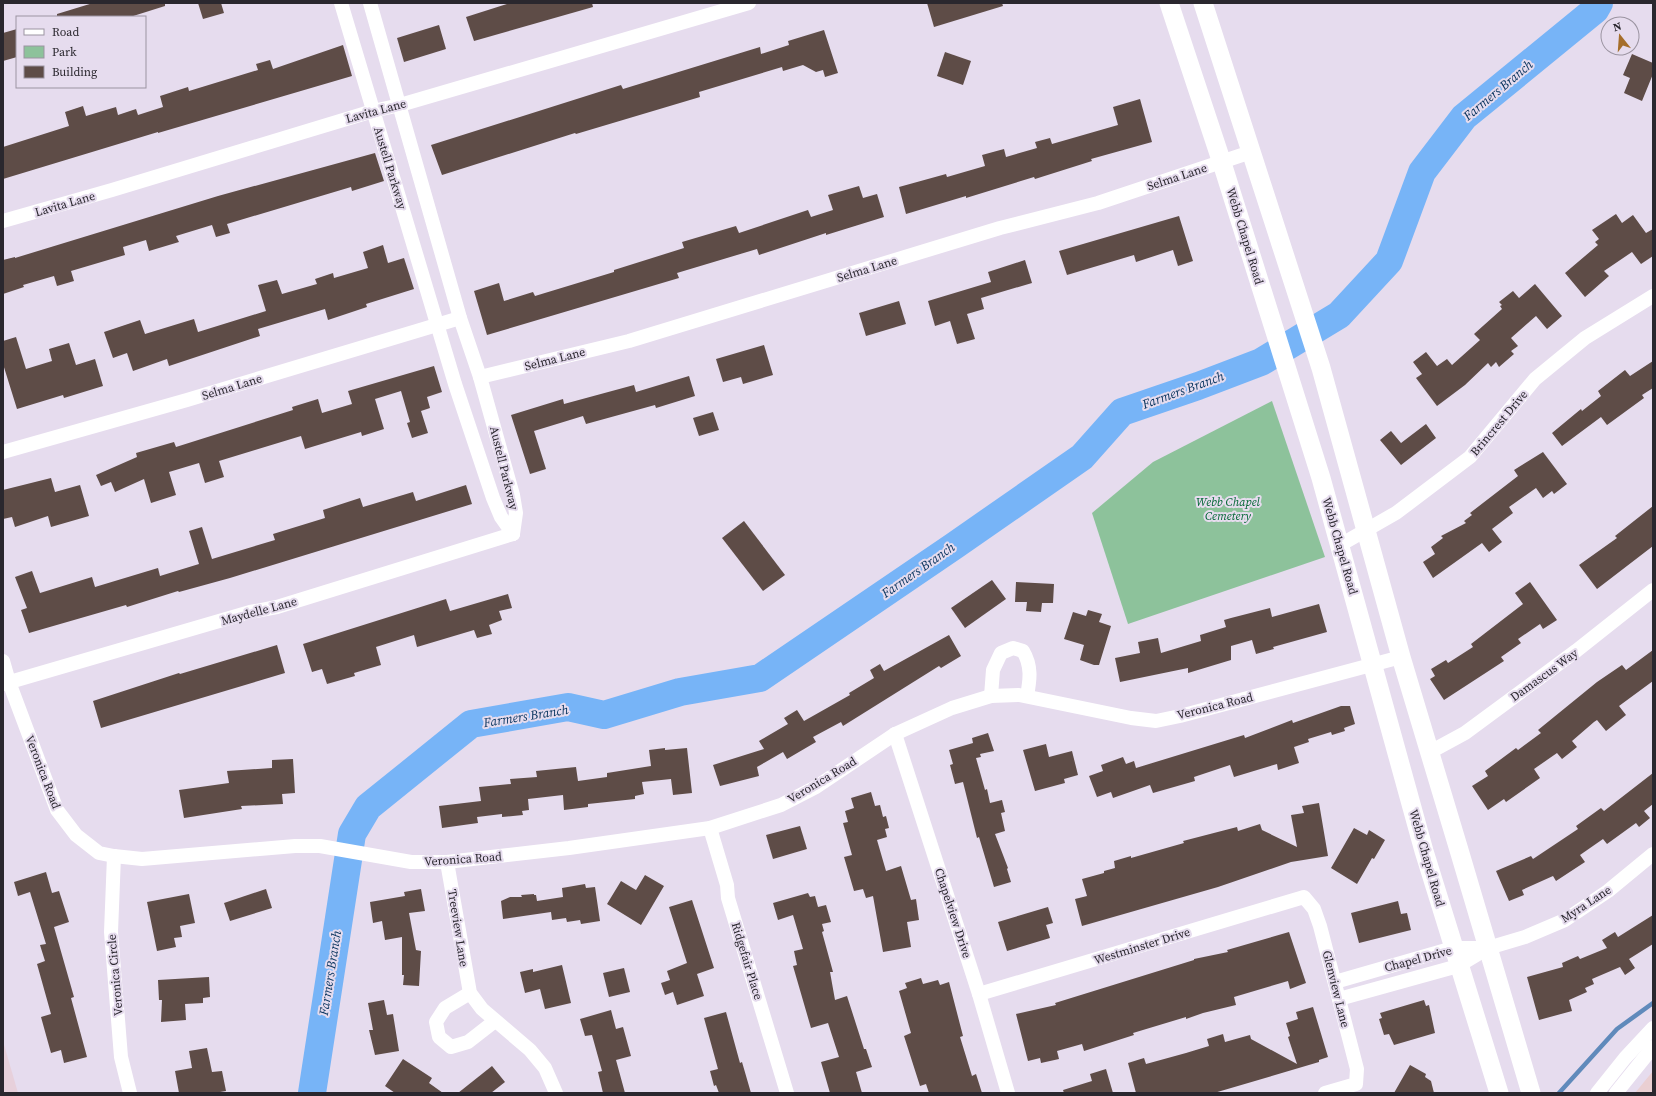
<svg xmlns="http://www.w3.org/2000/svg" width="1656" height="1096" viewBox="0 0 1656 1096" font-family="'Source Serif 4',serif">
<style>
.education{fill:#e7d0db}
.medical{fill:#eacfd2}
.green{fill:#8dc29b}
.lines{fill:none;stroke-linecap:round;stroke-linejoin:round}
.stream{stroke:#608abb;stroke-width:4.5}
.river{stroke:#77b4f7;stroke-width:28}
.building{fill:#5e4c47}
.street{stroke:#fff;stroke-width:14}
.secondary{stroke:#fff;stroke-width:19}
.labels{text-anchor:middle;dominant-baseline:central;stroke-width:4;stroke-linejoin:round;paint-order:stroke}
.street-label{font-size:12px;fill:#2a272e;stroke:#e6dcee}
.park-label{font-size:12px;font-style:italic;fill:#026734;stroke:#e6dcee}
.water-label{font-size:13px;font-style:italic;fill:#0b3660;stroke:#e6dcee}
</style>
<rect width="100%" height="100%" fill="#e6dcee"/>
<path class="education" d="M3,1041l15,52h-15z"/>
<path class="medical" d="M1653,1071v22h-18z"/>
<path class="green" d="M1272,401l53,156 -197,67 -36,-111 61,-51z"/>
<g class="lines">
<path class="stream" d="M1559,1093l58,-64 36,-26"/>
<path class="river" d="M312,1093l40,-259 16,-27 103,-83 97,-17 36,8 76,-23 80,-14 194,-132 128,-89 40,-45 76,-26 63,-24 78,-47 50,-54 33,-89 42,-55 131,-107 4,-7"/>
</g>
<g class="building">
<path d="M93,3h72v3l-35,11h-73v-3z"/>
<path d="M198,3h23l3,10 -21,6z"/>
<path d="M510,3h82l1,4 -119,34 -8,-24z"/>
<path d="M927,3h75l1,3 -69,21z"/>
<path d="M439,25l7,24 -42,13 -7,-24z"/>
<path d="M17,29v28l-14,4v-28z"/>
<path d="M824,30l14,43 -13,4 -2,-7 -7,2 -13,-7 -20,6 -1,-4 -83,25 1,5 -124,37 -1,-1 -133,42 -11,-30 190,-60 2,4 137,-42 1,7 28,-9 -1,-4z"/>
<path d="M343,45l9,31 -194,57v-1l-155,47v-32l66,-21 -4,-14 18,-6 3,10 30,-9 2,8 18,-6 2,6 25,-8 -3,-11 28,-9 1,4 69,-21 -2,-6 14,-4 3,9z"/>
<path d="M945,52l26,9 -8,24 -26,-9z"/>
<path d="M1632,54l21,9v11l-11,27 -18,-8 6,-15 -7,-3z"/>
<path d="M1140,99l12,43 -61,17 1,2 -57,18 -1,-2 -68,21v-2l-60,18 -7,-27 47,-13 1,3 38,-11 -3,-11 22,-6 2,8 31,-9 -2,-6 15,-4 2,6 66,-19 -5,-18z"/>
<path d="M375,153l9,28 -32,10 -1,-4 -124,37 3,9 -14,4 -4,-12 -36,11 3,6 -30,9 -3,-11 -23,7 2,8 -54,16 3,10 -17,5 -3,-10 -31,9 1,2 -21,7v-34l12,-3v1l203,-62z"/>
<path d="M859,186l4,12 14,-4 7,23 -58,18v-2l-67,22 -2,-6 -80,24 2,5 -192,57 -13,-44 25,-8 5,18 29,-9 2,4 79,-24v-2l70,-22 -2,-6 54,-16 3,7 69,-23 3,7 22,-7 -5,-15z"/>
<path d="M1616,214l6,9 11,-8 13,18 7,-4v27l-12,8 -9,-12 -28,19 5,5 -24,21 -20,-24 33,-28 -3,-3 4,-3 -7,-9z"/>
<path d="M1179,216l14,45 -15,5 -5,-16 -37,12 -2,-7 -67,20 -8,-24z"/>
<path d="M383,245l5,18 16,-5 10,31 -48,15 1,3 -39,13 -3,-11 -67,20 2,7 -91,30 -2,-7 -34,12 -6,-18 -14,5 -9,-26 36,-12 5,14 49,-15 4,13 68,-21 -8,-26 19,-5 5,14 35,-10 -2,-5 18,-6 1,5 34,-10 -5,-16z"/>
<path d="M1025,260l7,23 -51,15 3,11 -17,5 8,25 -18,5 -7,-23 -15,5 -7,-25 63,-19 -3,-10z"/>
<path d="M1535,284l27,32 -15,13 -11,-13 -25,22 7,8 -7,5 3,3 -15,13 -3,-5 -5,5 -3,-4 -23,22 -28,21 -21,-28 6,-4 -9,-12 13,-10 11,14 10,-7 5,6 28,-25 -6,-6 28,-25 -2,-3 2,-1 -3,-3 14,-11 6,7z"/>
<path d="M899,301l7,23 -40,12 -7,-23z"/>
<path d="M16,337l10,32 26,-8 -3,-12 20,-6 7,22 19,-6 8,27 -39,12 -1,-3 -46,14 -14,-45v-23z"/>
<path d="M764,345l9,30 -30,9 -2,-7 -18,5 -7,-23z"/>
<path d="M1653,361v27l-11,7 2,3 -37,27 -6,-8 -39,29 -10,-13 29,-24 1,2 19,-15 -3,-5 27,-21 5,6z"/>
<path d="M434,366l8,26 -15,5 3,11 -9,3 7,22 -16,5 -5,-15 3,-1 -9,-31 -26,8 9,30 -22,7 -1,-4 -56,17 -4,-13 -46,14 -36,11 5,16 -19,6 -6,-20 -30,9 7,23 -25,8 -7,-24 -29,13 -4,-10 -10,4 -5,-11 41,-18 -1,-4 38,-11 2,5 117,-37 -1,-3 26,-8 4,14 30,-9 -4,-13z"/>
<path d="M689,376l6,20 -39,12 -1,-3 -69,19 -3,-8 -49,15 12,38 -16,5 -19,-59 52,-16 1,5 70,-19 2,7z"/>
<path d="M713,412l6,18 -20,6 -6,-18z"/>
<path d="M1426,424l10,14 -35,27 -21,-25 11,-9 10,12z"/>
<path d="M1543,452l24,32 -13,10 -2,-3 -9,7 -7,-10 -27,19 4,6 -21,16 10,13 -13,10 -7,-9 -49,35 -10,-16 12,-8 -4,-7 12,-9 -2,-2 25,-13 -2,-2 8,-6 -2,-2 48,-37 -4,-6z"/>
<path d="M51,478l4,14 25,-7 9,31 -38,11 -3,-11 -33,11 -3,-10 -9,2v-29z"/>
<path d="M466,485l6,19 -242,74 -51,14 -1,-1 -51,16 -1,-2 -97,28 -8,-23 6,-2 -12,-31 17,-6 8,22 52,-16 3,10 63,-19 2,8 39,-12 -10,-33 13,-4 10,32 63,-19 -2,-6 52,-16 -2,-8 37,-12 3,9 50,-15 3,9z"/>
<path d="M1653,506v40l-56,43 -18,-24 38,-27 -2,-2z"/>
<path d="M744,521l41,54 -22,16 -41,-53z"/>
<path d="M992,580l14,19 -41,29 -14,-20z"/>
<path d="M1016,582l38,2 -1,19h-11l-1,9 -15,-1 1,-9h-12z"/>
<path d="M1530,582l27,38 -14,9 -3,-5 -22,15 3,4 -20,14 3,4 -60,39 -14,-21 5,-3 -4,-7 15,-9 2,3 25,-16 -2,-3 52,-40 -8,-11z"/>
<path d="M508,594l4,14 -13,3 3,9 -13,5 3,9 -15,4 -3,-8 -57,17 -3,-12 -38,12 5,18 -27,8 1,3 -28,8 -5,-15 -10,3 -9,-28 143,-45 4,12z"/>
<path d="M1319,604l8,28 -54,15 1,2 -18,5 -4,-14 -21,6v14l-43,13v-5l-68,14 -5,-24 25,-5 -2,-11 20,-4 3,15 40,-12 -1,-6 26,-8 -2,-7 7,-2 39,-10 2,9z"/>
<path d="M1088,610l14,4 -3,8 12,4 -12,39h-5l-14,-5 4,-15 -20,-6 9,-27 13,4z"/>
<path d="M949,635l12,21 -20,12 -2,-2 -96,60 -2,-4 -28,15 3,5 -29,17 -4,-7 -26,15 2,9 -39,10 -7,-21 51,-16 -5,-8 29,-17 -4,-6 13,-8 7,11 46,-26 -1,-2 25,-15 -4,-8 10,-6 4,7z"/>
<path d="M277,645l8,28 -184,55 -8,-27 86,-28 1,1z"/>
<path d="M1653,650v31l-34,25 7,9 -20,16 -9,-11 -3,2 -22,19 5,6 -15,12 -5,-6 -23,16 6,9 -34,24 -2,-3 -16,11 -16,-24 16,-10 -3,-5 31,-23 2,2 23,-17 -3,-3 59,-48 25,-17 4,5z"/>
<path d="M1341,706h9l5,18 -11,4 1,3 -13,4 -1,-3 -23,7 1,3 -15,5 5,16 -21,7 -1,-6 -43,13 -4,-12 -36,12 1,4 -42,12 -3,-8 -37,13 -2,-6 -14,5 -8,-21 14,-5 -2,-6 22,-8 3,7 8,-3 2,7 108,-33 1,3 47,-18 1,3z"/>
<path d="M988,733l6,18 -14,3 1,3 -5,1 9,32 2,-1 3,14 12,-3 3,12 -4,1 4,18 -10,3 13,34 -1,1 4,13 -17,5 -15,-50 -2,1 -14,-56 -8,2 -5,-19 3,-1 -4,-14 24,-7 -1,-5z"/>
<path d="M1046,744l3,13 23,-6 6,24 -14,4 1,4 -30,8 -12,-41z"/>
<path d="M665,748v2l22,-2 5,45 -19,2 -2,-16 -29,3 2,12 -9,2v3l-47,5v3l-24,3 -1,-15 -35,4 1,11 -7,1 1,4 -21,2v-3l-25,3 1,6 -36,5 -3,-22 42,-5 -2,-14 32,-3 -1,-5 27,-2 -1,-6 40,-4 2,14 29,-4v-4l44,-7 -2,-16z"/>
<path d="M293,759l2,34 -13,1 1,10 -42,2 1,3 -58,9 -5,-28 50,-7 -2,-12 45,-3v-8z"/>
<path d="M1653,773v31l-9,7 6,7 -11,9 -3,-4 -29,21 -4,-5 -23,16 5,7 -29,19 -3,-5 -31,14 2,5 -15,6 -13,-30 35,-15 2,3 45,-30 -2,-3 25,-18 3,3z"/>
<path d="M871,792l4,14 5,-1 3,12 3,-1 3,12 -4,1 2,8 -10,3 9,31 15,-5 10,34 5,-1 3,21 -12,2 4,25 -28,5 -10,-56 -7,2 -3,-9 -9,2 -10,-34 8,-2 -9,-32 5,-1 -3,-11 9,-3 -3,-10z"/>
<path d="M1319,803l9,53 -37,6 -73,25 -136,39 -7,-27 12,-3 -5,-17 22,-6v-2l11,-3 -1,-7 17,-5v2l53,-15 -1,-2 54,-14 1,4 22,-7 2,6 35,17 -6,-32 13,-2 -2,-7z"/>
<path d="M800,826l7,23 -34,10 -7,-24z"/>
<path d="M1354,828l13,7 2,-5 16,10 -11,19 -2,-1 -15,26 -26,-16z"/>
<path d="M46,872l6,21 7,-2 10,31 -15,5 20,70 -3,1 16,59 -23,6 -3,-13 -10,3 -10,-36 10,-3 -14,-50 8,-3 -5,-16 6,-1 -16,-52 -12,4 -4,-14z"/>
<path d="M645,875l19,11 -23,39 -34,-21 14,-23 15,9z"/>
<path d="M585,884l1,4 9,-1 5,34 -19,3 -1,-4 -13,2 -1,-4 -14,2 -1,-8 -48,7 -2,-18 9,-4h12l-1,-2 13,-1v1h2l1,6 26,-4 -1,-9z"/>
<path d="M266,889l6,19 -42,13 -6,-18z"/>
<path d="M421,889l4,22 -16,2 7,37 5,1 -2,35 -16,-1 1,-10h-2v-38l-17,3 -3,-19 -9,2 -3,-21 35,-6 -1,-4z"/>
<path d="M808,893l2,4 5,-1 3,11 8,-2 5,17 -9,2 2,7 -2,1 11,40h-3l5,28 12,-4 17,53h2l6,18 -16,5 6,21h-32l-9,-31 18,-5 -11,-34 -17,5 -18,-62 4,-1 -3,-14 9,-2 -10,-34 -15,5 -5,-17z"/>
<path d="M189,894l6,29 -15,3 2,11 -8,1 2,9 -19,4 -10,-49z"/>
<path d="M692,900l22,68 -17,6 7,22 -27,9 -4,-13 -8,3 -4,-12 9,-3 -3,-9 20,-8 -18,-56z"/>
<path d="M1398,901l3,13 6,-1 4,17 -52,13 -8,-30z"/>
<path d="M1048,907l5,16 -7,2 4,13 -43,13 -9,-29z"/>
<path d="M1653,915v29l-24,15 6,9 -10,7 -5,-8 -28,12 2,5 -9,4 2,4 -18,8 3,11 -33,9 -12,-43 36,-10 -1,-4 16,-7 2,3 27,-11 -5,-8 13,-8 3,5z"/>
<path d="M1289,932l17,51 -16,6 -2,-8 -54,16 2,8 -33,8 -17,6v-2l-53,16 1,2 -50,16 -2,-7 -25,7 2,8 -18,4 -1,-5 -12,3 -12,-47 40,-9 -1,-2 139,-43v-1l34,-7 -1,-2z"/>
<path d="M562,965l9,38 -26,6 -5,-20 -15,4 -5,-21 13,-3v3z"/>
<path d="M624,968l6,24 -21,5 -6,-24z"/>
<path d="M209,977l1,20 -7,1v5l-18,1 1,16 -25,2 1,-22h-3l-1,-20z"/>
<path d="M921,978l2,6 15,-4 2,5 9,-3 14,54 -3,1 12,39 4,-2 6,19h-53l-3,-9 -6,2 -16,-50 7,-3 -12,-42 8,-3 -2,-5z"/>
<path d="M384,1000l3,15 6,-1 6,37 -24,4 -6,-25h4l-5,-27z"/>
<path d="M1424,1000l2,6 3,-1 6,28 -41,12 -5,-11 -5,1 -5,-16 3,-1 -2,-5z"/>
<path d="M1313,1007l15,50 -9,3v2l-105,31h-78l-8,-30 16,-5 2,6 40,-11 23,-7 -2,-7 16,-5 2,8 25,-7 1,4 46,25 -9,-27 2,-1 -4,-13 12,-4 -2,-7z"/>
<path d="M611,1010l5,19 7,-2 8,29 -15,4 9,33h-22l-5,-21 4,-1 -10,-36 -7,1 -5,-17z"/>
<path d="M726,1012l14,51 2,-1 9,31h-32l-3,-8 -2,1 -4,-15 8,-2 -14,-51z"/>
<path d="M207,1048l5,24 10,-1 4,20 -12,2h-35l-4,-22 17,-3 -3,-17z"/>
<path d="M403,1059l29,19 -3,5 14,10h-48l-10,-7z"/>
<path d="M1410,1065l16,9 -1,3 6,4 3,12h-40z"/>
<path d="M492,1066l13,16 -14,11h-33z"/>
<path d="M1106,1069l7,24h-49l-1,-3 29,-9 -2,-7z"/>
</g>
<g class="lines">
<g class="street">
<path d="M341,3l114,381 38,114 8,19 12,17"/>
<path d="M370,3l90,315 20,59 33,118 3,18 -3,21"/>
<path d="M3,221l109,-31 261,-79 27,-6 349,-102"/>
<path d="M480,377l149,-36 371,-113 98,-25 153,-51"/>
<path d="M3,452l184,-52 273,-82"/>
<path d="M1340,545l56,-32 74,-56 65,-78 50,-41 68,-42"/>
<path d="M3,661l6,21 48,128 19,25 23,18 15,3 28,3 153,-13h25l91,16h36l122,-14 141,-20 71,-23 35,-18 79,-53 57,-26 39,-12 28,-1 112,23 25,3 24,-5 221,-59"/>
<path d="M3,684l247,-72 27,-5 236,-73"/>
<path d="M991,696l2,-26 8,-17 12,-5 10,3c9,15 7,29 4,45"/>
<path d="M895,734l84,260 29,99"/>
<path d="M1430,752l35,-19 111,-82 77,-61"/>
<path d="M710,828l17,57 1,13 59,195"/>
<path d="M114,856l-3,76 10,125 9,36"/>
<path d="M447,862l23,131 12,16 48,41 15,18 11,25"/>
<path d="M1335,982l118,-34h35"/>
<path d="M470,993l-25,15 -9,14 3,15 12,10 17,-5 27,-21"/>
<path d="M979,994l325,-97 10,12 6,17 37,143 -1,15 -31,9"/>
<path d="M1339,999l119,-33 30,-18 37,-11 40,-17 43,-29 45,-37"/>
<path d="M1597,1093l28,-35 28,-30"/>
<path d="M1616,1093l37,-46"/>
</g>
<g class="secondary">
<path d="M1169,3l53,160 99,315 103,373 75,242"/>
<path d="M1203,3l118,365 80,289 58,193 72,243"/>
</g>
</g>
<g class="labels">
<g class="street-label">
<text transform="translate(376 111) rotate(-15)">Lavita Lane</text>
<text transform="translate(390 168) rotate(73)">Austell Parkway</text>
<text transform="translate(1177 177) rotate(-18)">Selma Lane</text>
<text transform="translate(65 204) rotate(-16)">Lavita Lane</text>
<text transform="translate(1245 236) rotate(73)">Webb Chapel Road</text>
<text transform="translate(867 269) rotate(-17)">Selma Lane</text>
<text transform="translate(555 359) rotate(-14)">Selma Lane</text>
<text transform="translate(232 387) rotate(-17)">Selma Lane</text>
<text transform="translate(1499 423) rotate(-50)">Brincrest Drive</text>
<text transform="translate(504 468) rotate(76)">Austell Parkway</text>
<text transform="translate(1340 546) rotate(74)">Webb Chapel Road</text>
<text transform="translate(259 611) rotate(-15)">Maydelle Lane</text>
<text transform="translate(1544 675) rotate(-36)">Damascus Way</text>
<text transform="translate(1215 706) rotate(-14)">Veronica Road</text>
<text transform="translate(43 772) rotate(69)">Veronica Road</text>
<text transform="translate(822 780) rotate(-31)">Veronica Road</text>
<text transform="translate(1427 858) rotate(74)">Webb Chapel Road</text>
<text transform="translate(463 859) rotate(-4)">Veronica Road</text>
<text transform="translate(1586 904) rotate(-33)">Myra Lane</text>
<text transform="translate(953 913) rotate(72)">Chapelview Drive</text>
<text transform="translate(458 928) rotate(81)">Treeview Lane</text>
<text transform="translate(1142 946) rotate(-17)">Westminster Drive</text>
<text transform="translate(1418 959) rotate(-15)">Chapel Drive</text>
<text transform="translate(747 961) rotate(73)">Ridgefair Place</text>
<text transform="translate(115 975) rotate(-95)">Veronica Circle</text>
<text transform="translate(1336 989) rotate(76)">Glenview Lane</text>
</g>
<g class="park-label">
<text x="1228" y="502">Webb Chapel<tspan x="1228" dy="14">Cemetery</tspan></text>
</g>
<g class="water-label">
<text transform="translate(1498 90) rotate(-40)">Farmers Branch</text>
<text transform="translate(1183 390) rotate(-20)">Farmers Branch</text>
<text transform="translate(918 570) rotate(-35)">Farmers Branch</text>
<text transform="translate(526 716) rotate(-9)">Farmers Branch</text>
<text transform="translate(330 973) rotate(-81)">Farmers Branch</text>
</g>
</g>
<rect width="1656" height="1096" fill="none" stroke="#2a272e" stroke-width="8"/>
<rect x="16" y="16" width="130" height="72" fill="#e6dcee" stroke="#9b94a1"/>
<rect x="24" y="29" width="20" height="6" fill="#ffffff" stroke="#9b94a1"/>
<text x="52" y="36" font-size="12" fill="#2a272e">Road</text>
<rect x="24" y="46" width="20" height="12" fill="#8dc29b" stroke="#9b94a1"/>
<text x="52" y="56" font-size="12" fill="#2a272e">Park</text>
<rect x="24" y="66" width="20" height="12" fill="#5e4c47" stroke="#9b94a1"/>
<text x="52" y="76" font-size="12" fill="#2a272e">Building</text>
<g transform="translate(1620 36) rotate(343)"><circle r="19" fill="#e6dcee" stroke="#9b94a1"/>
<path d="M0-3L7 15L0 10L-7 15Z" fill="#a56e2a"/>
<text y="-6" font-size="11" font-weight="bold" text-anchor="middle" fill="#2a272e">N</text>
</g>
</svg>
